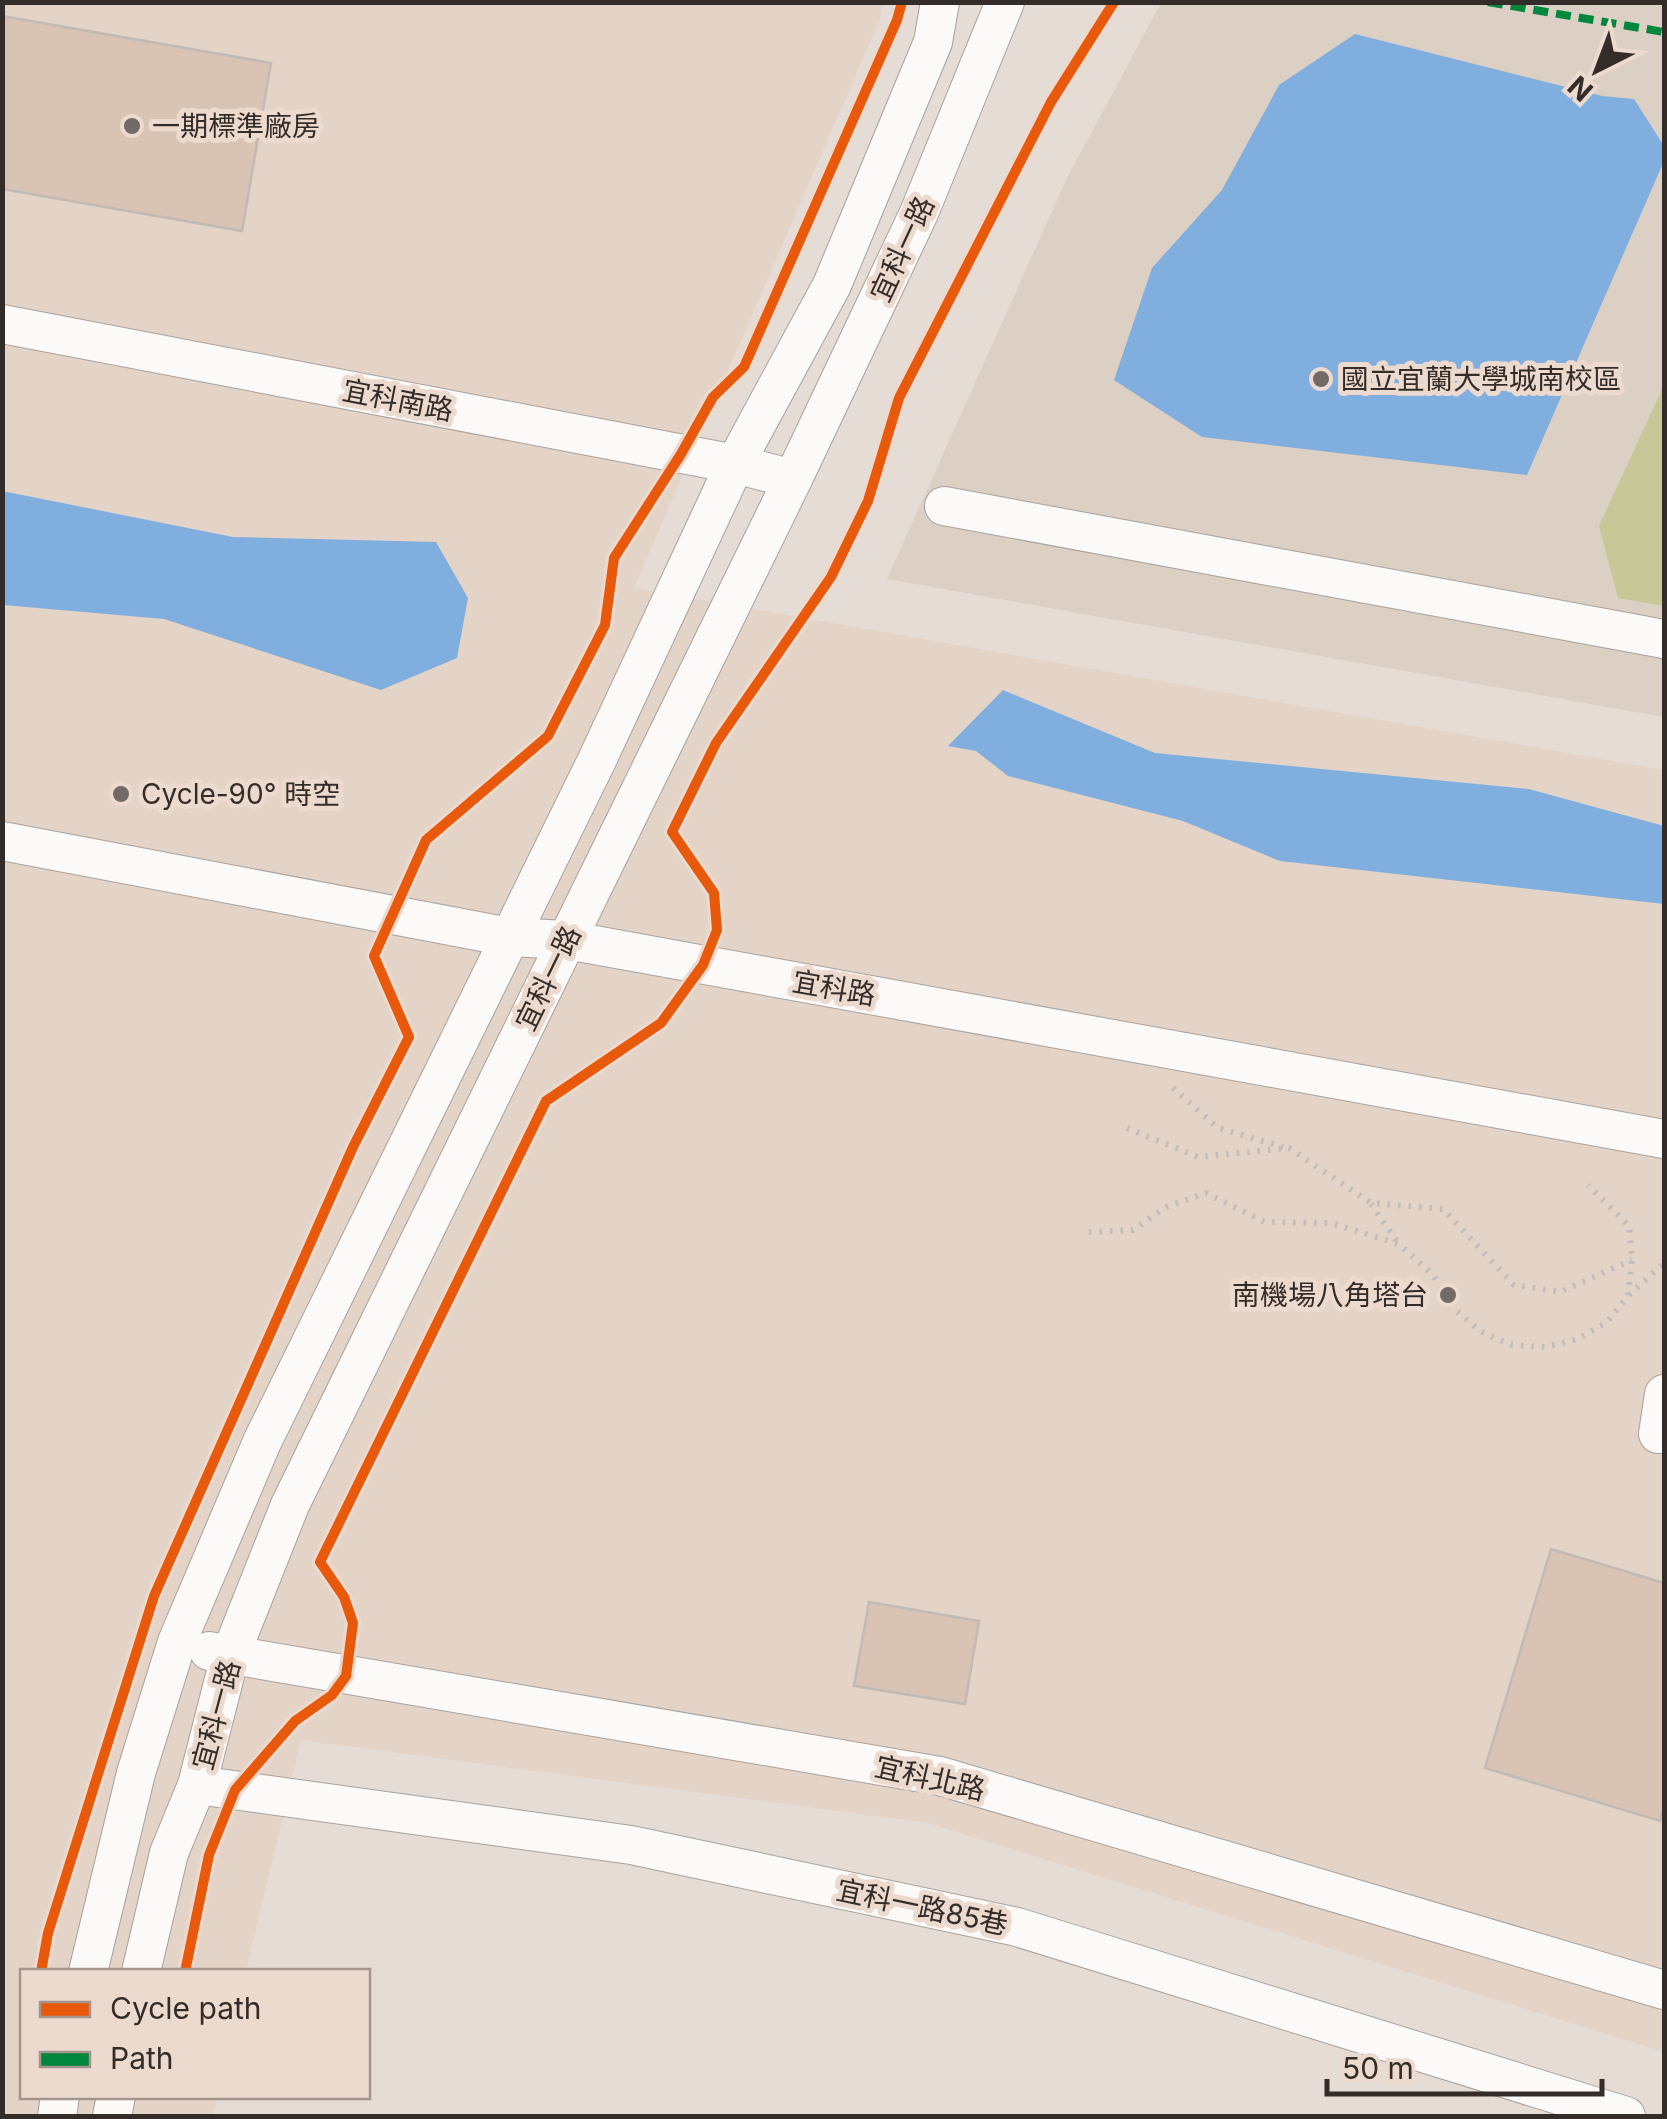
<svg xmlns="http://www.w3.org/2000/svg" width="1667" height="2119" viewBox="0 0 1667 2119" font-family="Inter,'Noto Sans TC',sans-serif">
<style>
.built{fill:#e4d3c7}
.education{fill:#dccfc4}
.green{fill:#c7c797}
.water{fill:#80aedf}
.building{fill:#d8c3b4;stroke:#c2bab5;stroke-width:2.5}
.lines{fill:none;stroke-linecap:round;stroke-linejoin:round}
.minor-casing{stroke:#a8a19c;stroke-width:40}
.path{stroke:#c2bdbb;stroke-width:6;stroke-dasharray:2.5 8;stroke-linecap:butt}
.minor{stroke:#fbfaf9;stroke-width:38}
.quiet{stroke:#00873e;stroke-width:8;stroke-dasharray:15 8;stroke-linecap:butt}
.cycleway-casing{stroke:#eddacf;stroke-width:16}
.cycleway{stroke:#e8590c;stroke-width:10}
.poi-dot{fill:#726a65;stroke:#eddacf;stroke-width:4}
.labels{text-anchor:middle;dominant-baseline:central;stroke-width:10;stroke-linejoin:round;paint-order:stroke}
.poi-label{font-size:28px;fill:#332c28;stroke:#eddacf;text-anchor:start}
.street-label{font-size:28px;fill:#332c28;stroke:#eddacf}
</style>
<rect width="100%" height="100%" fill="#e6dcd6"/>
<path class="built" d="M3,3h879l-2,16 -246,569 1030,182v1282l-736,-229 -627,-83 -55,231 -224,1v124l195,1 -4,19h-210z"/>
<path class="education" d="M1161,3h503v714l-777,-138 180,-401z"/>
<path class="green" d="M1664,385v221l-46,-8 -19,-72z"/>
<g class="water">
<path d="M1355,34l247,62 32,3 30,47v15l-137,314 -325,-38 -88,-57 38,-112 70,-78 57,-105z"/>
<path d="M2,491l231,46 203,5 32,56 -11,60 -76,32 -217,-71 -161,-14z"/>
<path d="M1003,690l152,63 374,36 135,37v78l-384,-43 -97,-40 -175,-45 -32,-25 -28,-5z"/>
</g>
<g class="building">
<path d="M2,16l269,47 -29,168 -240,-42z"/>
<path d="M1551,1549l113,34v223l-4,15 -175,-53z"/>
<path d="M869,1602l110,19 -14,83 -111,-18z"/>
</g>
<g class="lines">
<g class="minor-casing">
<g id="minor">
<path d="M2,324l733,140 58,15"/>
<path d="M944,506l720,133"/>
<path d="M2,841l507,96 58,3 1097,199"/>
<path d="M1658,1434l6,-40"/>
<path d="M209,1651l731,125 724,214"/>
<path d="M197,1785l434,60 386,82 609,189"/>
<path d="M88,1972l48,-199 41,-131 85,-200 335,-682 138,-296 97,-179 101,-243 7,-40"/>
<path d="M141,1972l28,-119 28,-68 33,-129 60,-151 503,-1026 126,-266 86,-211"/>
<path d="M57,2116l3,-20"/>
<path d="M112,2116l4,-20"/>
</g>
</g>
<g class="path">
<path d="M1173,1088l45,40 65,19"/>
<path d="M1127,1128l71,29 91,-9 82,55 72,6 71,76 46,7 72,-32"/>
<path d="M1371,1204l27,39"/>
<path d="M1089,1232l44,-2 33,-23 40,-14 59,29 66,1 68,21 34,31 19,32 28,24 32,14 33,2 33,-8 29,-17 21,-26 4,-36 -3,-34 -41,-41"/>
<path d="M1629,1295l35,-32"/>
</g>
<use href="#minor" class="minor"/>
<path class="quiet" d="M1488,2l176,30"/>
<g class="cycleway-casing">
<g id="cycleway">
<path d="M41,1972l7,-39 106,-337 199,-449 56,-110 -35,-81 52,-116 122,-104 57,-111 9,-67 67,-104 32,-57 31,-30 153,-347 5,-18"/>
<path d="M185,1972l24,-117 26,-65 60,-69 37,-26 14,-19 7,-53 -9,-26 -24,-35 226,-461 115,-78 42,-58 14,-35 -3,-37 -42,-61 44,-89 115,-166 37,-76 31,-103 152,-296 63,-100"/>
</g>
</g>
<use href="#cycleway" class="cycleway"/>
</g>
<g class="poi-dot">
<circle cx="132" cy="126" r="10"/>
<circle cx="1321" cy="379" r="10"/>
<circle cx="121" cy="794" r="10"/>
<circle cx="1448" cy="1295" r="10"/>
</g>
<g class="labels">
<g class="poi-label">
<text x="152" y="126">一期標準廠房</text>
<text x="1341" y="379">國立宜蘭大學城南校區</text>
<text x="141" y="794">Cycle-90° 時空</text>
<text x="1428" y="1295" text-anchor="end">南機場八角塔台</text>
</g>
<g class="street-label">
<text transform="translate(902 249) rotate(-65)">宜科一路</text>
<text transform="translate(398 400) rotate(11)">宜科南路</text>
<text transform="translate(548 978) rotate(-64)">宜科一路</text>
<text transform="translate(834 988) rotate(10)">宜科路</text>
<text transform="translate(216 1715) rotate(-75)">宜科一路</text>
<text transform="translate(930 1778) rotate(13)">宜科北路</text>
<text transform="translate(922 1907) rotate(12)">宜科一路85巷</text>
</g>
</g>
<rect width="1667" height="2119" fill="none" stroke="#332c28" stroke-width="10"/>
<rect x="20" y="1969" width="350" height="130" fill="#eddacf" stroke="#a3948c" stroke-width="2.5"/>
<rect x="40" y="2002" width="50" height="15" fill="#e8590c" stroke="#a3948c" stroke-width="2.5"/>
<text x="110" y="2019" font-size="30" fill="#332c28">Cycle path</text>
<rect x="40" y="2052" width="50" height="15" fill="#00873e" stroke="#a3948c" stroke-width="2.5"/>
<text x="110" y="2069" font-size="30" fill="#332c28">Path</text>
<g transform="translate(1597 70) rotate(222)" stroke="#eddacf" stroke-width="8" paint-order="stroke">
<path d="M0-8L18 38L0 25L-18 38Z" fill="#332c28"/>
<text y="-15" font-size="28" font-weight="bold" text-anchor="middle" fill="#332c28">N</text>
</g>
<path d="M1327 2079v15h275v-15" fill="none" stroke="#332c28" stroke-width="5"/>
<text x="1342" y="2079" font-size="30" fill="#332c28" stroke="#eddacf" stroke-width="8" paint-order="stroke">50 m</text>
</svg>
